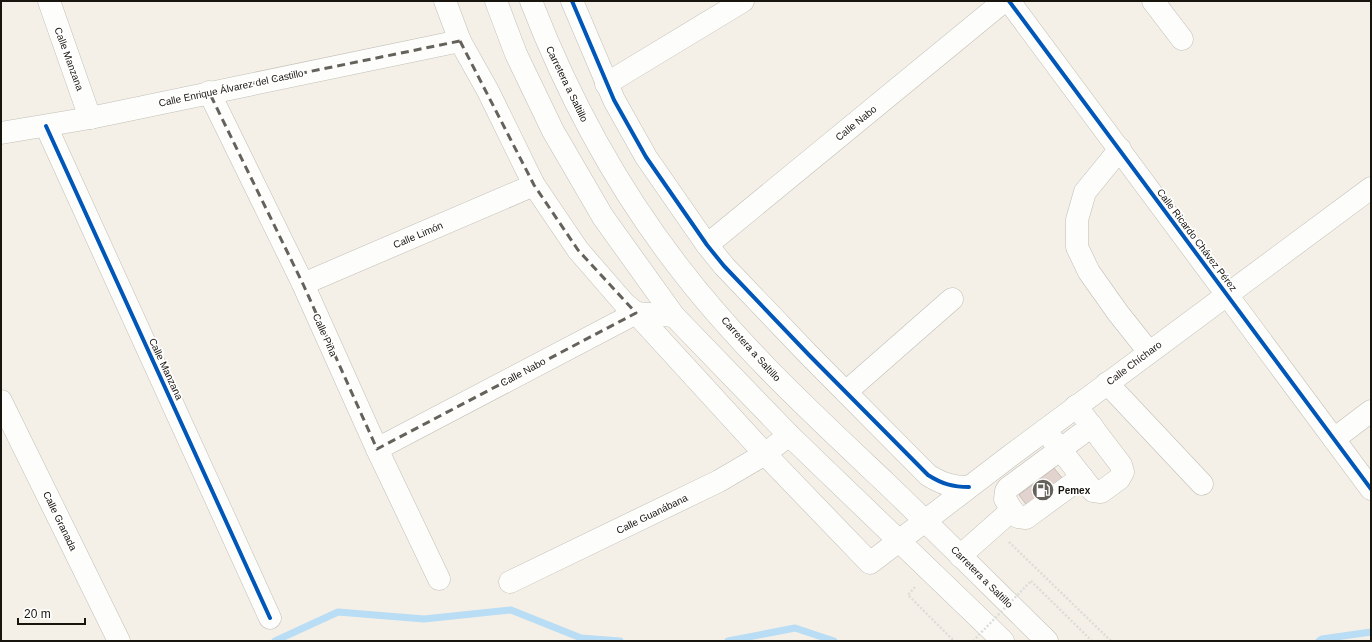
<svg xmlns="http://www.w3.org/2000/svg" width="1372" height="642" viewBox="0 0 1372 642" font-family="Helvetica,sans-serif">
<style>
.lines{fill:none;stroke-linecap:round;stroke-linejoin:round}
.stream{stroke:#b8ddf4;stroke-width:7}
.building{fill:#e2d3ce;stroke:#c5c0ba}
.minor-casing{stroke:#c1beb7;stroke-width:23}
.major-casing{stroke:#c1beb7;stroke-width:23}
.path{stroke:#dddcd9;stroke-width:2.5;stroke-dasharray:2 2;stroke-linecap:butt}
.minor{stroke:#fdfdfb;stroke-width:22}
.major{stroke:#fdfdfb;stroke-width:22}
.path-bridge{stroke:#dddcd9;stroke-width:2.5;stroke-dasharray:2 2;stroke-linecap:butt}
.cycleway-casing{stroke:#fff;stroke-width:6}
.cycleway{stroke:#0057b8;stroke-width:4}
.marked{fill:none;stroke:#65625b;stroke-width:3;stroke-dasharray:8 5;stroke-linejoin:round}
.labels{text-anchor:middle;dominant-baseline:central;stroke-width:3.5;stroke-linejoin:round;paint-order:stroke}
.street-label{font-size:10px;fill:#18150f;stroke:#fff}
.poi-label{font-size:10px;font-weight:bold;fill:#18150f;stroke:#fff;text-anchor:start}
</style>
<rect width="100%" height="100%" fill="#f4f0e7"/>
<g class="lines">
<g class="stream">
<path d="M275,641l63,-29 86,7 87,-9 70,28 39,3"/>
<path d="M728,641l67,-13 39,13"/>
<path d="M1319,641l3,-2 49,-7"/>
</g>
</g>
<path class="building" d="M1054,468l13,16 -36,27 -12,-16z"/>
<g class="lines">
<g class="minor-casing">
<g id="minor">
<path d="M49,1l41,117"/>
<path d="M445,1l15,40 28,50 46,94 44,65 46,53 12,10 129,141 105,109 140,-107 361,-268"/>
<path d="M572,1l42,99 32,57 61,88 17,21 85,89 119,120c14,9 25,12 41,12"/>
<path d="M1009,1l362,488"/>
<path d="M1153,1l29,38"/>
<path d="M606,84l137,-83"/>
<path d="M209,92l94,192 74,165 62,130"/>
<path d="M46,126l224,492"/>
<path d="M1,133l89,-15 370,-77"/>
<path d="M1120,149l-35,43 -8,28v27l12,25 29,41 31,39"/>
<path d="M707,245l297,-244"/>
<path d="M303,284l231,-99"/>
<path d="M1107,383l95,101"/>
<path d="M846,392l106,-93"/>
<path d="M1,401l118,240"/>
<path d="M1045,430l48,61 8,1 18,-13 4,-7 -2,-7 -45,-59"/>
<path d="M1334,439l37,-28"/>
<path d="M377,449l259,-136 38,3"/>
<path d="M1012,510l-7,-11 1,-8 2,-3 84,-62"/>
<path d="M960,556l52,-46 6,7 8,1 56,-41"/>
<path d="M510,582l209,-101 46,-27 24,-19"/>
</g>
</g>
<g class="major-casing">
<g id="major">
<path d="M496,1l20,53 37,77 50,86 71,99 115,119 214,206"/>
<path d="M531,1c36,93 86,186 147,265 61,80 135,148 208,217 54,52 107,105 161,158"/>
</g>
</g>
<g class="path">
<path d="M1009,542l102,99"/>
<path d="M1031,581l61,60"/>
<path d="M915,587l-7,8 46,46"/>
</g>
<use href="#minor" class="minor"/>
<use href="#major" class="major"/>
<path class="path-bridge" d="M973,641l58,-60"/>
<g class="cycleway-casing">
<g id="cycleway">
<path d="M572,1l42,99 32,57 61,88 17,21 85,89 119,120c14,9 25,12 41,12"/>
<path d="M1009,1l362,488"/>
<path d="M46,126l224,492"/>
</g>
</g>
<use href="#cycleway" class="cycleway"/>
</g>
<path class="marked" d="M460,41l74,144 44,65 58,63 -259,136 -74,-165 -94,-192z"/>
<defs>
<g id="fuel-disc" transform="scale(1.15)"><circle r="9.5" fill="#65625b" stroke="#fff"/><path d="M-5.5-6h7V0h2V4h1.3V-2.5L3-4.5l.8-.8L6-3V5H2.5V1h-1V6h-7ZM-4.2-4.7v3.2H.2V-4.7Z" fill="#fff"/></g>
</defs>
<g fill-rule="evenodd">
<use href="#fuel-disc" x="1043" y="490"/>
</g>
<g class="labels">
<g class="street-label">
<text transform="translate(69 59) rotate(70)">Calle Manzana</text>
<text transform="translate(567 84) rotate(64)">Carretera a Saltillo</text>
<text transform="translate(231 88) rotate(-12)">Calle Enrique Álvarez del Castillo</text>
<text transform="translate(856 123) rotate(-39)">Calle Nabo</text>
<text transform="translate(418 235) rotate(-23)">Calle Limón</text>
<text transform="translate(1197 240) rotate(53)">Calle Ricardo Chávez Pérez</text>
<text transform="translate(325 335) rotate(66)">Calle Piña</text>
<text transform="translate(751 349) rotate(48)">Carretera a Saltillo</text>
<text transform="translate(1134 363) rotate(-37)">Calle Chícharo</text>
<text transform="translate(166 369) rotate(65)">Calle Manzana</text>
<text transform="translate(523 372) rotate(-28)">Calle Nabo</text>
<text transform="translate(652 514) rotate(-26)">Calle Guanábana</text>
<text transform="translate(60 521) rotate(64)">Calle Granada</text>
<text transform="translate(982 577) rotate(45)">Carretera a Saltillo</text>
</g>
<g class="poi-label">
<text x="1058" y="490">Pemex</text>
</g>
</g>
<rect width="1372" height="642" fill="none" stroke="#18150f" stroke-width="4"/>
<path d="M18 618v6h67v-6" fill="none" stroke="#18150f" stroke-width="2"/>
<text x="24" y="618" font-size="12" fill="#18150f" stroke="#ffffff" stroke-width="3" paint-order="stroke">20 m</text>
</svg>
